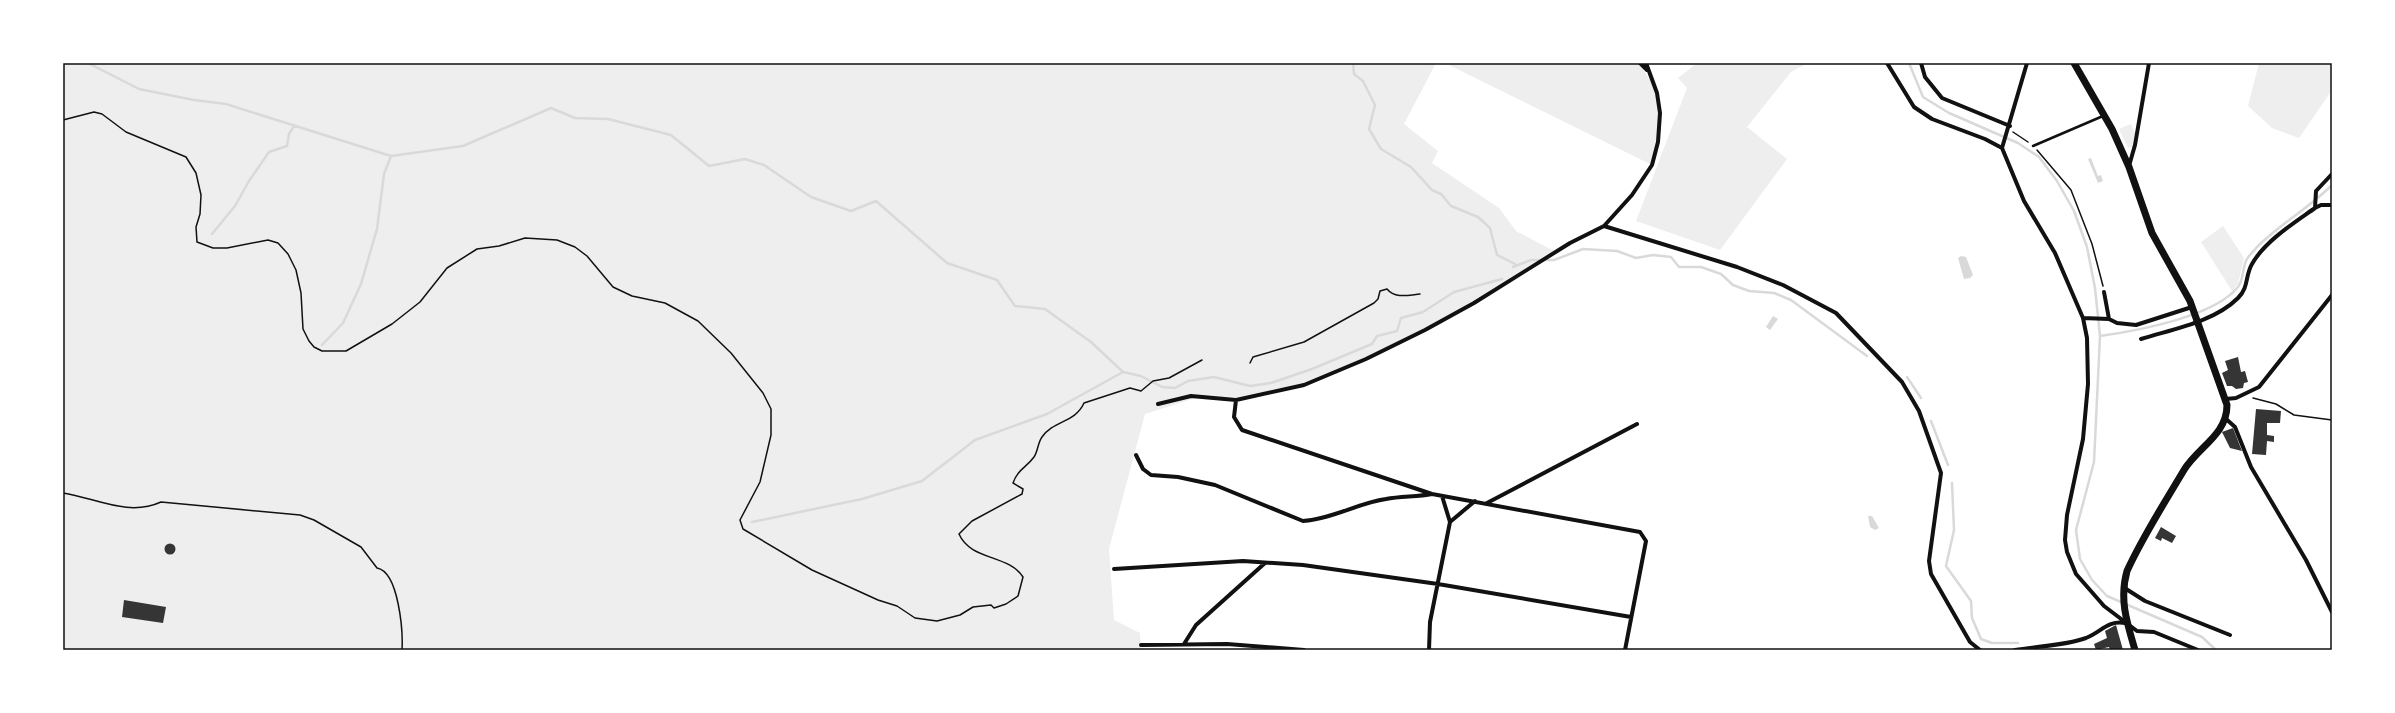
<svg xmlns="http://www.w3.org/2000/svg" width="2395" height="713" font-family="'Sofia Sans Condensed',sans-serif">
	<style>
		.green { fill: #eee }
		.water { fill: #d9d9d9 }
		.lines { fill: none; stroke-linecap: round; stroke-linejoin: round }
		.stream { stroke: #d9d9d9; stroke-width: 2.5 }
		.building { fill: #353535 }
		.path { stroke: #111; stroke-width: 1.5 }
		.service { stroke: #111; stroke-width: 2.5 }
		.minor { stroke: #111; stroke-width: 4 }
		.secondary { stroke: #111; stroke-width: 7 }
		.neatline { fill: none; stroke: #111; stroke-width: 1.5 }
	</style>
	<rect width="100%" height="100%" fill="#fff"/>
	<!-- green -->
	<path class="green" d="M63 63H1436L1404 124 1438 151 1432 163 1499 208 1516 231 1554 251 1447 317 1366 357 1305 383 1238 397 1192 399 1145 414 1109 549 1114 620 1140 633 1141 650H63Z
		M1445 63H1639C1644 72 1653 83 1657 93 1665 115 1657 143 1652 165Z
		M1697 63H1808L1791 72 1747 127 1787 159 1720 250 1636 221 1687 88 1678 78Z
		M2259 63H2332V90L2299 138 2272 128 2248 106Z
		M2131 124 2135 133 2132 147 2128 148 2119 129Z
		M2223 226 2244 258 2238 284 2232 291 2201 242Z"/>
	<!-- water -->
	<path class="water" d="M2091 158 2098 176 2101 175 2103 181 2098 183 2088 159Z
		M1961 256 1966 257 1973 275 1970 278 1964 279 1958 258Z
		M1773 316 1778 319 1770 330 1766 327Z
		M1868 516H1872L1879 528 1875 530 1870 527Z"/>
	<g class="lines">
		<!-- stream -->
		<path class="stream" d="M88 63 139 89 194 100 226 104 391 156 463 146 551 108 575 118 608 119 671 135 709 166 745 159 764 165 811 197 851 211 876 201 947 263 997 280 1015 306 1045 309 1091 342 1123 372 1141 376 1162 387 1175 388 1188 381 1214 377 1250 386 1271 383 1312 369 1372 344 1377 336 1397 331 1401 318 1423 312 1454 292 1502 279
			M1353 63 1354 74 1363 81 1375 105 1369 129 1381 149 1411 167 1432 190 1441 194 1451 206 1478 217 1490 228 1497 255 1515 264
			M1909 63 1923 97 1949 113 2018 143 2039 157 2057 181 2074 211 2087 247 2095 288 2100 336 2094 462 2076 530 2080 559 2092 580 2107 596 2202 637 2216 650
			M212 234 235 206 249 181 269 152 287 146 289 134 294 126
			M1513 267 1531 260H1554L1583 249 1617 251 1636 258 1653 255 1671 257 1679 267H1701L1721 274 1733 285 1749 291 1774 293 1791 300 1867 356
			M2100 336C2136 331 2214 317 2238 287 2244 280 2242 267 2247 259 2249 255 2254 251 2257 247 2280 224 2309 208 2332 185
			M322 345 343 323 361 284 377 229 384 174 391 156
			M1907 377 1921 398
			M1931 421 1948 465
			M1952 483 1954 530 1946 566 1971 601 1972 618 1981 639 1992 643H2018
			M752 522 862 499 922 481 975 440 1047 414 1123 372"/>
	</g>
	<!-- building -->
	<path class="building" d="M2238 357 2241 372 2245 371 2248 382 2244 383 2243 388 2236 389 2232 386H2227L2222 373 2228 370 2225 361Z
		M2256 409 2281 411 2280 423H2267V435L2274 436V442L2267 441 2266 455 2252 454Z
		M2233 428 2242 451 2230 448 2222 432Z
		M2161 527 2176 536 2172 543 2162 538 2161 541 2155 538Z
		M164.5 549a5.5 5.5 0 1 1 11 0a5.5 5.5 0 1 1-11 0Z
		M124 600 166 607 163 623 122 617Z
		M2116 625 2123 650H2110L2109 647 2096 650 2094 644 2107 638 2105 631Z"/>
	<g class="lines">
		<!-- path -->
		<path class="path" d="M63 120 94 112 102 114 126 132 186 157 196 173 201 195 200 214 196 227 197 242 213 248H227L268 240 278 243 288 254 296 270 301 293 303 329 309 341 314 347 322 351H346L392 324 420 302 447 268 477 249 499 246 525 238 557 240 575 247 587 256 613 287 632 296 665 303 698 321 731 353 763 393 771 409V435L760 482 740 520 743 529 812 570 878 600 897 606 915 618 937 621 960 615 973 607 991 605 994 608 1006 604 1018 596 1023 577C1008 554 971 561 959 534L972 521 1022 494 1023 489 1013 483C1018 469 1026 468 1034 457 1038 451 1038 442 1042 437 1054 420 1075 423 1084 403L1130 388 1141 391 1153 381 1169 378 1202 360
			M2013 132 2028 142
			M2037 150 2071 190 2092 244 2103 286
			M1250 363 1253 357 1304 342 1374 303 1378 299 1380 291 1387 289C1395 299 1409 295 1420 294
			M2253 398 2276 404 2294 415 2332 420
			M63 493C96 498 128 517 161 502L300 515 314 520 361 547 377 568C399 572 403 632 402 650
			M935 650H941"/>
		<!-- service -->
		<path class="service" d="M2033 146 2103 116"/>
		<!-- minor -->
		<path class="minor" d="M1640 63 1647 70
			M1887 63 1914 107 1932 119 1985 139 2002 148 2024 201 2055 253 2083 318 2087 338 2088 384 2083 439 2067 515 2065 540 2067 552 2076 574 2104 606 2137 631 2154 632 2198 650
			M1921 63 1925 77 1942 98 2010 126
			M2002 148 2027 63
			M2129 166 2135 145 2149 63
			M2315 208 2316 191 2332 174
			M1604 226 1737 267 1783 285 1836 313 1902 382 1919 411 1941 473 1929 561 1931 574 1970 642 1980 650
			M2104 292 2109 319
			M2083 318 2109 319 2117 323 2136 325 2192 307
			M2141 339C2173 329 2214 322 2238 298 2249 287 2245 276 2252 264 2265 241 2294 223 2315 208L2321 205H2332
			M2226 399 2236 398 2259 387 2332 295
			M1236 400 1234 417 1242 430 1432 494 1640 532 1646 541 1625 650
			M1158 404 1191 396 1236 400 1304 385 1366 359 1425 330 1474 303 1570 243 1604 226 1632 195 1652 165 1658 142 1660 113 1657 93 1646 63
			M2225 418 2235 427 2251 467 2306 560 2332 612
			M1136 455 1143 469 1151 475 1178 477 1215 485 1303 521C1332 519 1358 503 1386 499 1401 496 1417 497 1432 494
			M1487 503 1637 424
			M1450 522 1475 501
			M1114 569 1243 561 1303 565 1438 584 1631 617
			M2123 587 2145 601 2230 635
			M1184 644 1196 625 1265 563
			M1141 645 1227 644 1304 650
			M1429 650 1430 622 1450 522 1442 496
			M2015 650C2038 646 2064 646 2086 638 2101 632 2108 620 2125 623"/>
		<!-- secondary -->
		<path class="secondary" d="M2074 63 2112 129 2129 167 2152 233 2190 301 2227 405C2227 435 2198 447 2184 470 2165 502 2143 536 2127 571 2119 599 2127 623 2135 650"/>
	</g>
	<!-- border -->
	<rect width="2395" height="713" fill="none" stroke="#ffffff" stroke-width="128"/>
	<rect x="64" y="64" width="2267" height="585" class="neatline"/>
</svg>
